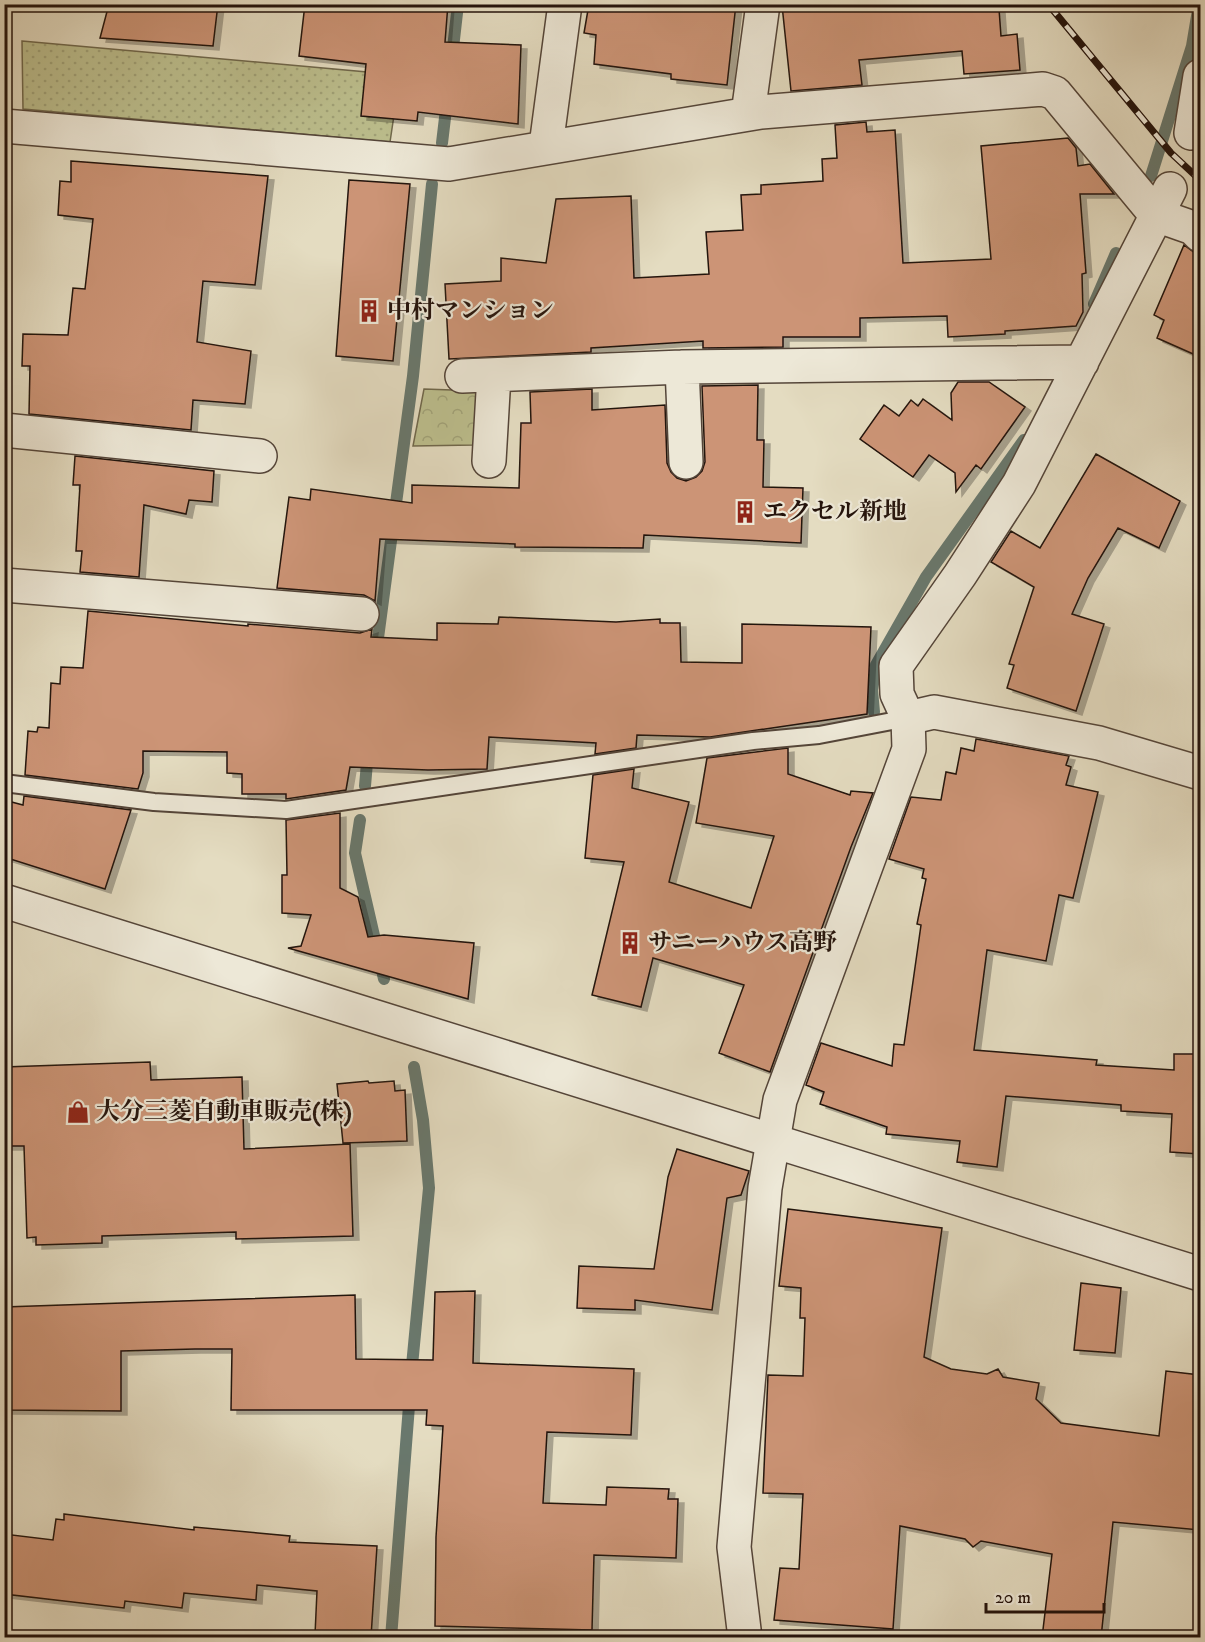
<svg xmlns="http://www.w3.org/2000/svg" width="1205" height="1642" font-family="'IM FELL DW Pica','Noto Serif JP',serif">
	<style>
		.park { fill: url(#park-crowns); stroke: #70684c; stroke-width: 1.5 }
		.garden { fill: url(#garden-dots); stroke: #70684c; stroke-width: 1.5 }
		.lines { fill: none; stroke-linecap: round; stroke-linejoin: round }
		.stream { stroke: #69786d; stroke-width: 12 }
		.building { fill: #cc9476; stroke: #24130c; stroke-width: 1.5; filter: url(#shadow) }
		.service-casing { stroke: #544539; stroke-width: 20 }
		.minor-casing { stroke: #544539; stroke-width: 36 }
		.tertiary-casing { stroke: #544539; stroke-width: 36 }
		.service { stroke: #ede8d7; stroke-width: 16 }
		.minor { stroke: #ede8d7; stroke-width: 33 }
		.tertiary { stroke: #ede8d7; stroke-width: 33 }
		.rail-casing { stroke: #24130c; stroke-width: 7 }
		.rail { stroke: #ede8d7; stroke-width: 4.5; stroke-dasharray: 14; stroke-linecap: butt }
		.labels { text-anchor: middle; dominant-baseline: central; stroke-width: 4.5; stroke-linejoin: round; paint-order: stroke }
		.poi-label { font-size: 24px; font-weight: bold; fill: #24130c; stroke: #ede8d7; text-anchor: start }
	</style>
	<defs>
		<pattern id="park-crowns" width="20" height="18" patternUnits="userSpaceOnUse" patternTransform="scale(1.5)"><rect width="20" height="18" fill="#bcbe8d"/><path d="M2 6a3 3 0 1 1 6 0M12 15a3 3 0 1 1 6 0" fill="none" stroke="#a1a278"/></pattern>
		<pattern id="garden-dots" width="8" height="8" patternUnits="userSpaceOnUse" patternTransform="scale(1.5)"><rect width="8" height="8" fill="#bcbe8d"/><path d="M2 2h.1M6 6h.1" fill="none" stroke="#a1a278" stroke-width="1.8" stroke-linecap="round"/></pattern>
		<filter id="shadow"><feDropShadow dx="6" dy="4" stdDeviation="0" flood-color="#0004"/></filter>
	</defs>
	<rect width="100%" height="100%" fill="#e4dcc1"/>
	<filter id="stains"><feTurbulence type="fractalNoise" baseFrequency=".00333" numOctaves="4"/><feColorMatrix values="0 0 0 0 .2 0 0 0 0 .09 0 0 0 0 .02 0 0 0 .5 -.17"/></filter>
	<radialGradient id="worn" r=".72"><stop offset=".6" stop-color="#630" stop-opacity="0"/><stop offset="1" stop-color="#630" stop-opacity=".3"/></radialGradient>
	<!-- park -->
	<path class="park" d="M424 389 480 391 474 445 413 446Z"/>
	<!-- garden -->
	<path class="garden" d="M22 41 400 75 390 142 23 109Z"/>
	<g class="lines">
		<!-- stream -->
		<path class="stream" d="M452 57 458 4
			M442 143 447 101
			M1151 176 1192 46 1199 4
			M1094 304 1116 253
			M376 653 413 376 432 184
			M874 712 872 690 876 665 926 577 1024 440
			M365 786 368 751
			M360 820 355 853 384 979
			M411 1376 429 1188 423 1120 414 1067
			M391 1638 410 1393"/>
	</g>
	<!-- building -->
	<path class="building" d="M109 4H218L213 46 100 38Z
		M305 4H448L445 42 521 45 518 124 418 112 417 121 361 116 366 64 299 56Z
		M589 4H736L727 85 671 79V74L594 64 596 35 584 33Z
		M993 4 994 9H999L1001 36 1017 34 1020 70 964 74 962 51 859 60 862 85 791 91 782 5Z
		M866 122 867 132 895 130 903 263 991 259 981 146 1068 138 1076 148 1078 166 1090 164 1114 194H1080L1086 273 1082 274 1083 312 1076 326 1005 331V334L948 337 947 316 860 318V337H783V347L703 348V341L591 348V352L449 359 445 284 501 281V258L546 263 556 199 631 196 634 278 709 274 706 232 743 230 741 195 761 194V185L823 181 822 159 837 158 835 125Z
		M71 161 268 176 255 285 203 281 197 342 251 351 245 404 193 400 191 430 29 414 30 366H22L23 334 68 335 73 288 85 289 93 219 58 215 60 181 71 182Z
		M349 180 410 184 393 361 336 356Z
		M1184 245 1195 253H1200V357L1157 338 1164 320 1154 315Z
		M958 382H989L1025 407 981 469 976 465 956 492 955 473 929 455 913 477 860 439 884 405 899 416 911 400 918 406 923 399 952 420 951 393Z
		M758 385 757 440H764L763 487 803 488 801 543 644 535 643 548 515 547V544L380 539 375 601 364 595 277 588 289 497 310 500 311 489 412 503V485L519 488 521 423H531L530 392 592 389V410L665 405 667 463 671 472 677 478 686 481 696 477 702 471 705 462 702 386Z
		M1096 454 1180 501 1159 548 1118 528 1088 578 1072 614 1104 624 1076 711 1007 688 1014 665 1009 664 1034 587 991 562 1011 531 1040 548Z
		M75 456 214 471 212 502 189 500 186 514 144 505 139 577 80 572 82 551H76L80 485H73Z
		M88 611 248 626V624L360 633 372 629 371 637 437 640V623L498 624 499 617 616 622 660 619V623H680L681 662 742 663V624L871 627 867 714 710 737 637 735 636 748 595 754 596 743 489 737 487 769 428 770 350 767 346 790 286 799V794H242V774L227 773V752L143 751V773L138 789 25 775 28 731 37 732 38 727 49 728 51 683 60 684 61 667 83 668Z
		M976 739 1069 756 1066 765 1071 767 1066 785 1098 792 1073 898 1059 895 1046 961 987 950 974 1050 1097 1060 1096 1065 1174 1070V1054H1200V1154L1170 1152 1172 1114 1121 1111V1105L1006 1096 997 1167 957 1162 960 1141 886 1134 887 1127 820 1104 824 1092 806 1085 821 1043 892 1066 894 1044 904 1045 921 925 917 924 926 879 922 878 924 869 889 859 911 797 941 800 946 772 956 774 961 748 974 751Z
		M788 748V774L850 795 851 791 873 793 851 847 770 1072 719 1053 744 985 653 958 641 1007 592 995 624 862 585 858 593 775 634 769 632 788 689 802 669 882 751 908 774 836 696 823 707 758Z
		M24 796 131 810 105 889 4 857V800L23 805Z
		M340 813V888L358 897 368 937 384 935 474 943 468 999 288 948 301 946 311 915 282 913V875H287L286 820Z
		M150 1062 151 1080 242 1077 244 1149 350 1144 353 1236 236 1239V1232L102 1236V1243L36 1245V1237L27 1238 24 1146H4V1067Z
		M368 1081 369 1083 394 1081 395 1091 405 1090 407 1141 343 1143 337 1084Z
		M677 1149 749 1171 741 1195 727 1198 712 1310 635 1300V1310L577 1308 579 1266 654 1269 668 1177Z
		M788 1209 942 1228 924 1357 951 1369 987 1374 998 1369 1003 1377 1039 1383 1036 1399 1061 1423 1159 1436 1166 1371 1200 1375V1530L1113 1522 1101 1638H1042L1052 1554 981 1541 973 1547 965 1539 900 1526 893 1629 774 1620 780 1568 799 1569 803 1494 763 1493 768 1375 803 1376 805 1318H800L801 1288 779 1286Z
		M1081 1283 1121 1288 1115 1353 1074 1350Z
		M475 1291 473 1363 634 1369 631 1435 547 1432 543 1503 606 1505 607 1487 669 1489 668 1499H678L676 1558 594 1555 592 1630 435 1626 436 1537 443 1426 426 1425 427 1410H231L232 1349H195L121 1351V1411L4 1410V1307L355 1295 356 1359 433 1360 435 1292Z
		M64 1514 194 1530V1527L290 1536 289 1542 377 1546 371 1637 315 1635 317 1591 257 1585 256 1600 184 1593 182 1608 125 1601 124 1608 4 1594V1534L53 1540 56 1519 64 1520Z"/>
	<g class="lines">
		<!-- service casing -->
		<g class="service-casing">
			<path id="service" d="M4 783 154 802 286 810 753 741 819 735 908 718"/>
		</g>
		<!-- minor casing -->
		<g class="minor-casing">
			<path id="minor" d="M748 114 763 4
				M4 126 449 164 761 112 1043 89 1055 93 1156 215 1193 228 1200 235
				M1191 133 1200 76
				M546 146 565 4
				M682 367 686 462
				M462 376 682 367 1082 362
				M4 430 260 456
				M489 461 494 375
				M4 585 362 614
				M908 718 934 712 1099 743 1200 773
				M745 1638 734 1547 765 1188 780 1100 909 749 908 718 897 694 896 666 960 575 1019 484 1170 189"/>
		</g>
		<!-- tertiary casing -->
		<g class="tertiary-casing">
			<path id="tertiary" d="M4 901 1200 1274"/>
		</g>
		<!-- service -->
		<use href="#service" class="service"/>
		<!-- minor -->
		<use href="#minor" class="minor"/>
		<!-- tertiary -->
		<use href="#tertiary" class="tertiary"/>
		<!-- rail casing -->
		<g class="rail-casing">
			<path id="rail" d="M1048 4 1171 153 1200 180"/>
		</g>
		<!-- rail -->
		<use href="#rail" class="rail"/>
	</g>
	<!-- icons -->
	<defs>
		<g id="building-bare" transform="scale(1.8)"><path d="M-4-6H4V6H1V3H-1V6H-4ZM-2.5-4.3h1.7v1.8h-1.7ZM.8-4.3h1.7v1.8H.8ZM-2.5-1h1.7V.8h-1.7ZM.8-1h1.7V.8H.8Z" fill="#8f2418" stroke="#ede8d7" stroke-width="2.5" paint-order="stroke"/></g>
		<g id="shop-bare" transform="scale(1.8)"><path d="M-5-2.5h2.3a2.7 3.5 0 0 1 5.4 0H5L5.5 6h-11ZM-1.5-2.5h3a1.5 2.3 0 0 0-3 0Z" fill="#8f2418" stroke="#ede8d7" stroke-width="2.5" paint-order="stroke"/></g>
	</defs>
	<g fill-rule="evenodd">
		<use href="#building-bare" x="369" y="311"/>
		<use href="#building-bare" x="745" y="512"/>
		<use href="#building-bare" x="630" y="943"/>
		<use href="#shop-bare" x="78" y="1112"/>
	</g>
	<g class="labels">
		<!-- poi labels -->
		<g class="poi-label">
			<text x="387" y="311">中村マンション</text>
			<text x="763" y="512">エクセル新地</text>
			<text x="648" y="943">サニーハウス高野</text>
			<text x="96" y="1112">大分三菱自動車販売(株)</text>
		</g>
	</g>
	<!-- margin -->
	<rect width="1205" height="1642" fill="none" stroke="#e4dcc1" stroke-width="24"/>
	<rect x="6" y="6" width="1193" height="1630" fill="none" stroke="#24130c" stroke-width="3"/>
	<rect x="12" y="12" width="1181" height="1618" fill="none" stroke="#24130c" stroke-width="1.5"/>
	<!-- scale -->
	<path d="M986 1603v9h118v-9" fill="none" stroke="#24130c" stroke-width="3"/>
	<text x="995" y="1603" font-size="18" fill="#24130c" stroke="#ede8d7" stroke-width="4.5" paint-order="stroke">20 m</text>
	<rect width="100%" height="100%" filter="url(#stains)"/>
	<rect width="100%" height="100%" fill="url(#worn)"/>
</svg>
